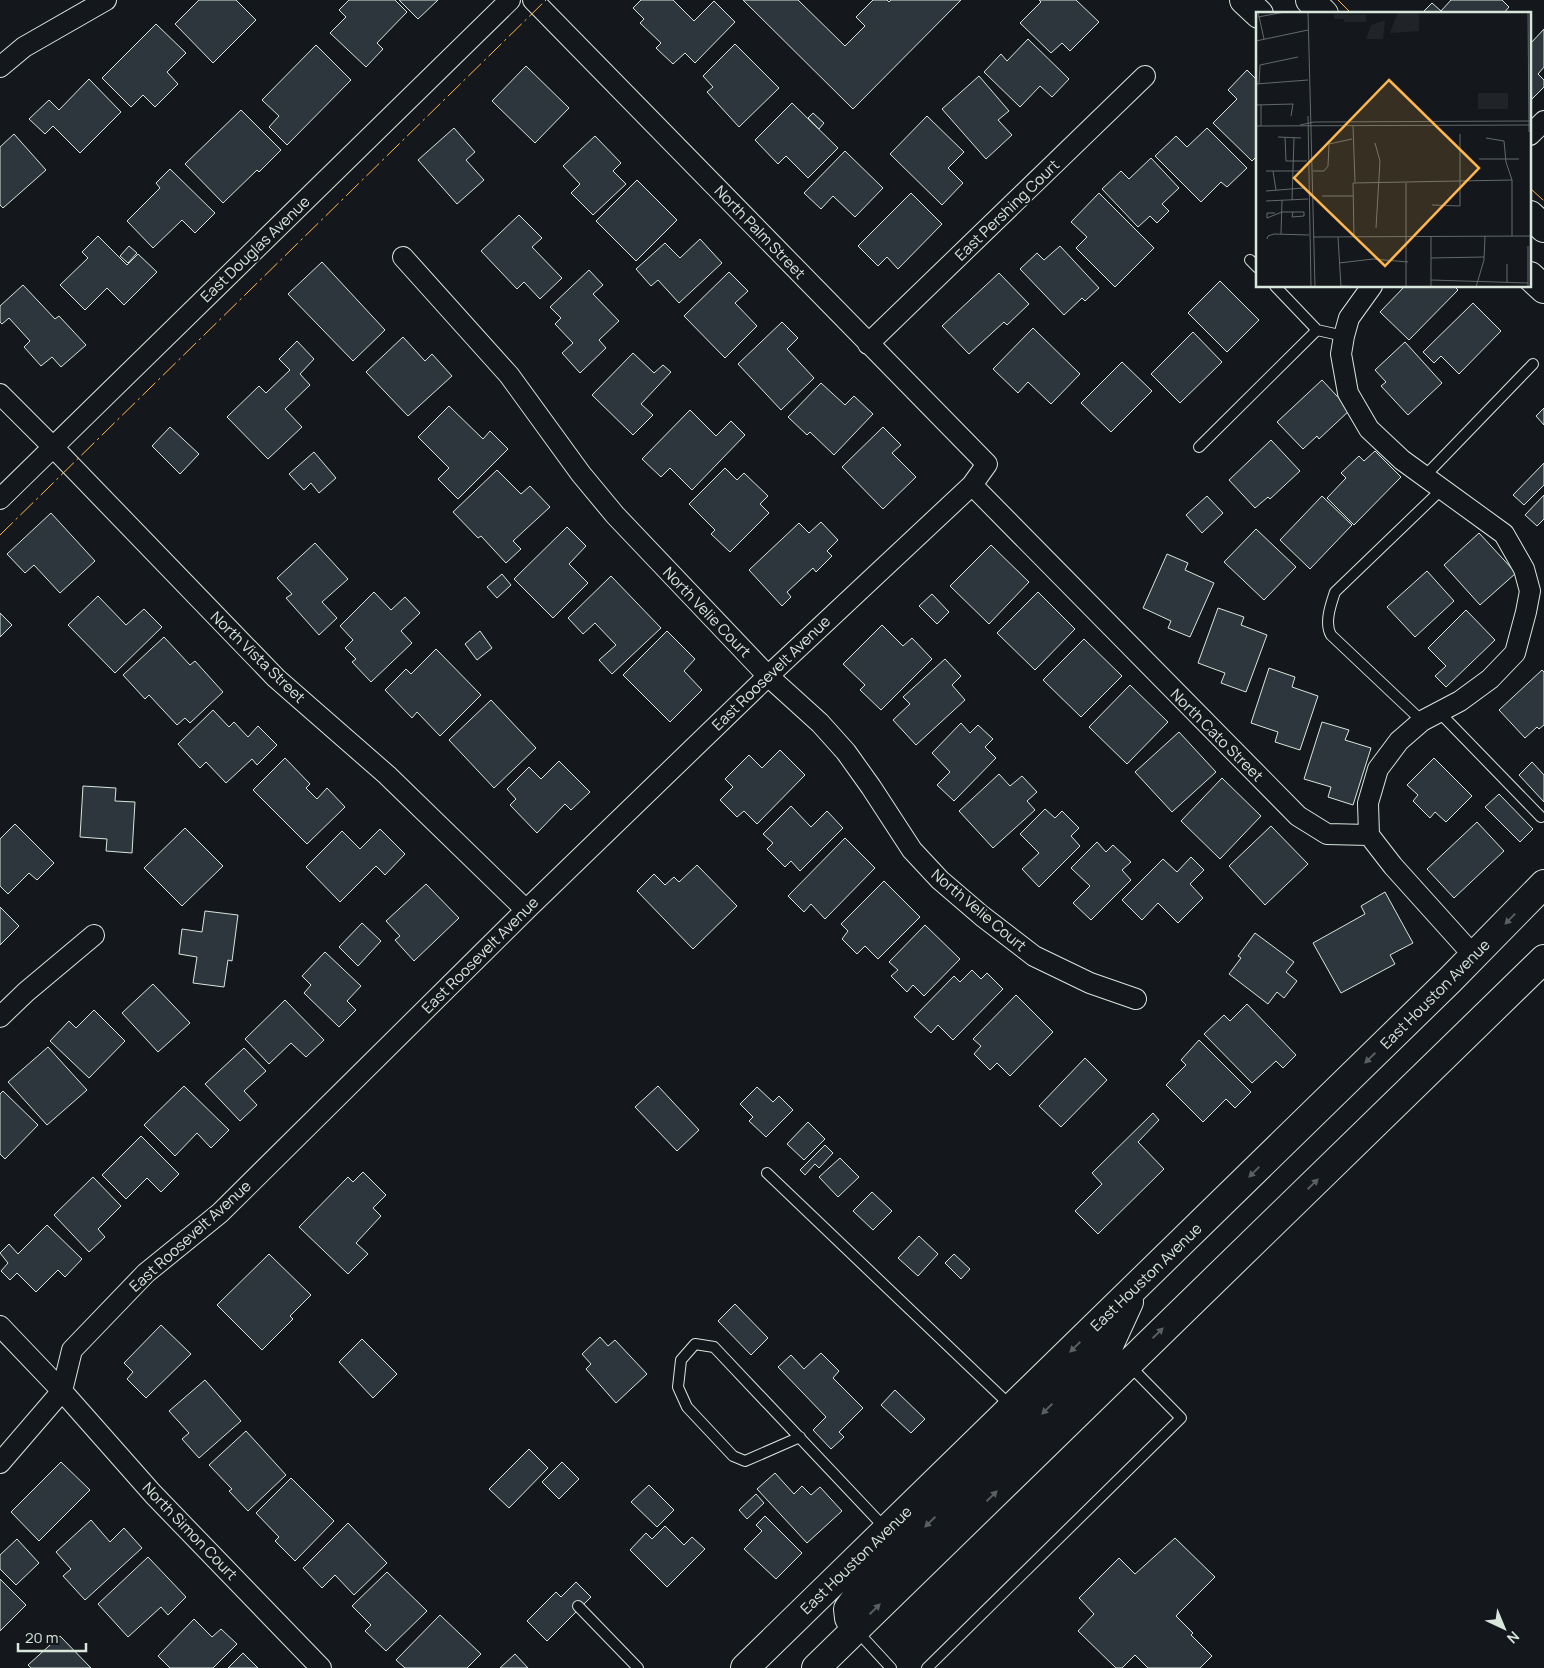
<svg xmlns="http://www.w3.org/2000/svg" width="1544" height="1668" font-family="Manrope,sans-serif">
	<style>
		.building { fill: #2c363c; stroke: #d8e6dc }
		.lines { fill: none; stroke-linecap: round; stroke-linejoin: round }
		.service-casing { stroke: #d8e6dc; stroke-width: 12 }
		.minor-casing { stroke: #d8e6dc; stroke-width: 22 }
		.primary-casing { stroke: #d8e6dc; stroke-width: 30 }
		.service { stroke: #14181c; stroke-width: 10 }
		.minor { stroke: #14181c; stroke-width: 20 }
		.primary { stroke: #14181c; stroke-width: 28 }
		.power { stroke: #ffb74d; stroke-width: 1; stroke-dasharray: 18 4 2.5 4; stroke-linecap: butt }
		.oneway { fill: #59605f }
		.labels { text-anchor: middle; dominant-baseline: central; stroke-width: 4; stroke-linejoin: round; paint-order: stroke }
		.street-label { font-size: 15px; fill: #d8e6dc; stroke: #14181c }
		.inset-road { fill: none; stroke: #626a69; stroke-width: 1 }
		.view { fill: #ffb74d; fill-opacity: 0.15; stroke: #ffb74d; stroke-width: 2.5 }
		.inset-edge { fill: none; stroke: #d8e6dc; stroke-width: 2.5 }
	</style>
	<rect width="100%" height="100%" fill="#14181c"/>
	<!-- building -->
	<path class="building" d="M199 0H236L256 20 213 63 175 24Z
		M349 0H395L407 12 377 43 383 49 366 67 330 33 346 17 339 10Z
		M399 0H438L418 19Z
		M641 0H673L694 21 714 1 735 22 695 63 685 53 673 64 656 48 661 43 640 23 644 19 633 8Z
		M743 0H798L845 46 865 26 856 17 873 0H887L889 2 891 0H961L853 109Z
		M1039 0H1076L1099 22 1070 51 1062 43 1051 53 1020 23 1041 2Z
		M1451 0H1502L1509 7 1503 14H1421L1432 3 1441 11Z
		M156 24 186 53 167 72 178 84 155 107 143 95 131 107 102 78Z
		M1544 29V67L1538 74 1544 80V87L1530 101V44Z
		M1028 39 1069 79 1052 97 1040 86 1020 107 984 72 1001 54 1007 61Z
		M735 44 779 88 739 127 707 92 713 87 703 76Z
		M316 45 351 80 287 145 269 127 279 116 262 100Z
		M526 66 569 108 535 143 492 101Z
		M1247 70 1258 81V155L1252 161 1213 123 1237 99 1228 90Z
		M979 76 1009 111 998 120 1012 135 986 159 942 109Z
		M89 79 121 112 80 153 53 126 45 134 29 119 49 100 59 110Z
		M792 103 838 148 808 178 786 156 778 164 755 140Z
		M241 110 281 150 259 172 257 170 223 203 185 164Z
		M813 113 824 123 819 129 808 118Z
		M927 116 964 152 948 168 963 183 942 205 890 154Z
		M454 128 475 152 466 160 484 180 457 204 418 160Z
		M1207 128 1247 168 1227 187 1221 182 1201 202 1155 156 1176 136 1187 147Z
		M14 134 46 170 3 208 0 205V147Z
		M595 136 621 163 613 171 626 184 593 215 571 193 580 184 563 166Z
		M845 151 883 188 855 217 833 196 821 209 804 193Z
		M1151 158 1179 188 1162 204 1169 211 1157 223 1150 216 1138 227 1102 189 1121 171 1129 179Z
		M170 169 215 213 195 233 182 220 153 248 127 221 160 188 156 183Z
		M637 180 677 220 636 261 596 221Z
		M911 193 942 224 898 269 887 257 878 266 858 246Z
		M1099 193 1154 248 1115 287 1076 248 1087 237 1071 222Z
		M519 215 542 238 532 247 562 278 540 299 524 282 517 289 481 251Z
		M98 236 127 265 138 254 157 272 124 305 107 288 85 310 60 285 88 258 82 252Z
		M700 239 722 263 679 303 658 280 651 286 636 269 665 243 680 258Z
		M129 246 137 253 128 263 120 256Z
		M1060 246 1099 288 1085 301 1082 298 1064 315 1020 269 1037 253 1044 260Z
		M322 262 385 330 353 361 288 294Z
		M589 270 603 285 593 294 619 321 599 340 606 348 580 373 562 353 573 343 555 324 561 318 550 307Z
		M729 272 748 291 735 303 757 326 725 358 684 316Z
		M999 273 1029 304 1007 325 1004 322 969 354 942 326Z
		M1220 281 1259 320 1227 352 1188 313Z
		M23 285 55 319 59 316 86 345 61 367 52 357 41 366 24 347 30 341 9 318 2 324 0 322V306Z
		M1405 286H1454L1458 290 1409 340 1380 312Z
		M1473 303 1501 331 1459 374 1441 356 1434 363 1423 352Z
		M782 322 798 338 787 349 814 378 781 410 738 364Z
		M1033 328 1080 374 1051 404 1028 382 1018 393 993 369Z
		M1193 332 1222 362 1180 403 1151 374Z
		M403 337 425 361 432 354 452 376 408 416 366 372Z
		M297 341 314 359 300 374 310 385 285 409 302 427 268 459 227 417 259 386 266 393 290 370 279 359Z
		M1405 342 1442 383 1408 415 1381 386 1386 382 1375 370Z
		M633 353 654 373 663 365 671 372 641 404 653 415 633 435 592 395Z
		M1122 362 1152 391 1111 432 1081 403Z
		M1322 380 1350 410 1319 439 1317 436 1303 449 1277 422Z
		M821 383 845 405 854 396 873 414 834 455 810 432 807 435 788 417Z
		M449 406 483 439 490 431 508 449 458 499 438 479 449 468 418 437Z
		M1544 408V425L1536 416Z
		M690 410 716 436 731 421 745 435 692 490 670 468 661 477 642 459Z
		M170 427 199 454 180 474 152 446Z
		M883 427 901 445 892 453 916 477 883 509 842 467Z
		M1271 440 1300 471 1270 499 1268 497 1255 508 1229 480Z
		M1375 451 1401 477 1354 525 1327 498 1346 478 1341 473 1359 456 1364 461Z
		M314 452 336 478 319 493 311 483 304 490 289 474Z
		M1544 463V485L1524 505 1513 495Z
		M725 468 737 480 744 473 768 496 760 504 769 513 730 552 711 534 715 530 689 504Z
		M497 470 521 494 530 486 550 507 513 541 521 549 506 563 481 536 478 538 453 512Z
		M1544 495V519L1537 526 1525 515Z
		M1207 496 1223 513 1202 533 1186 515Z
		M1322 496 1352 525 1310 569 1280 540Z
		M51 513 95 561 60 593 34 565 25 573 7 554Z
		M821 522 838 540 827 551 832 556 816 572 813 568 787 592 791 597 782 606 749 570 799 523 809 533Z
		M567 527 586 546 569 564 588 583 553 618 514 579Z
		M1256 529 1296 567 1264 600 1224 562Z
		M1479 533 1516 573 1480 605 1444 565Z
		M315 543 348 579 322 602 337 618 319 635 286 598 292 594 277 578Z
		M991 545 1029 582 989 624 950 586Z
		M1167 554 1188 563 1185 570 1214 583 1190 637 1168 628 1171 621 1143 608Z
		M1427 571 1454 601 1415 637 1387 607Z
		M502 574 511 585 497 598 487 587Z
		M611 576 661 628 612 674 599 660 616 645 595 623 583 634 568 618Z
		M374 592 391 610 405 597 420 613 401 631 412 643 371 682 352 662 356 659 345 648 353 640 340 626Z
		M1038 592 1075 629 1035 670 997 633Z
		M932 594 949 612 937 624 919 606Z
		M98 596 126 625 144 609 162 627 115 673 68 625Z
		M1218 608 1244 617 1241 625 1267 635 1246 692 1221 683 1225 673 1198 663Z
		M1466 610 1495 640 1446 687 1435 676 1446 666 1428 648Z
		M0 613 12 625 0 637Z
		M882 625 903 646 912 638 932 659 881 710 860 690 865 685 843 664Z
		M480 631 492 648 477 660 465 644Z
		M667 631 695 659 684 671 702 690 670 722 623 675Z
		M164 637 190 665 195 661 223 692 190 723 185 718 177 725 149 695 145 699 123 675Z
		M1084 639 1122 676 1081 717 1043 680Z
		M436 649 481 695 440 736 417 712 412 718 385 690 406 669 411 674Z
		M945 659 961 676 952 685 965 700 916 745 893 720 910 704 903 697Z
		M1269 668 1295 677 1292 687 1318 696 1300 750 1275 742 1278 732 1251 723Z
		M1542 670 1544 672V725L1539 729 1537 727 1525 738 1499 710Z
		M1130 685 1168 722 1127 764 1089 727Z
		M491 700 536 748 494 788 449 740Z
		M213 710 229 727 234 722 248 737 258 726 277 745 257 765 252 759 226 783 206 762 200 768 178 744Z
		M1322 722 1349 730 1345 740 1371 748 1353 805 1328 797 1331 787 1304 779Z
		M961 723 970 733 978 725 993 739 985 747 996 758 954 801 937 785 950 772 932 753Z
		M1179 732 1216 772 1172 812 1135 772Z
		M780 750 805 775 757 824 744 811 737 817 720 800 733 787 725 779 749 755 762 768Z
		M285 758 310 784 306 788 317 799 327 788 345 807 307 844 253 790Z
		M1434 758 1472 796 1446 822 1435 812 1430 818 1413 801 1418 795 1407 785Z
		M559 761 590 792 571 810 565 804 537 833 510 805 516 799 507 789 529 767 541 779Z
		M1532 762 1544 775V802L1519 775Z
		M999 774 1010 786 1022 776 1037 792 1027 801 1035 810 993 848 959 811Z
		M1222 778 1261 816 1220 859 1181 821Z
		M83 786 116 788 115 801 135 802 132 853 106 851 107 839 80 837Z
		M1499 794 1533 829 1520 842 1485 807Z
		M791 806 811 827 827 811 843 828 800 871 791 861 785 867 767 849 773 843 763 834Z
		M1045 809 1055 818 1062 811 1079 828 1071 836 1080 846 1039 887 1022 869 1039 853 1020 834Z
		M1477 822 1504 851 1454 898 1427 869Z
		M15 824 54 863 37 880 29 873 8 894 0 886V839Z
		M1271 826 1308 864 1265 905 1229 866Z
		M185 828 223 866 182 906 144 868Z
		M380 829 405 854 385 875 376 866 340 902 306 867 342 831 360 849Z
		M845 838 875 868 825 919 811 904 804 912 788 896Z
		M1097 842 1106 852 1113 845 1131 862 1122 870 1131 880 1091 920 1073 903 1090 886 1071 868Z
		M1191 857 1204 870 1190 884 1203 898 1178 923 1158 903 1142 920 1122 900 1163 859 1177 872Z
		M697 865 737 906 693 949 637 891 654 874 665 885 674 877 679 882Z
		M884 881 920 917 878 959 865 946 857 954 842 939 848 931 841 924Z
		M426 884 459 918 414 961 395 940 400 936 386 921Z
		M1385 892 1413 943 1390 955 1395 964 1341 993 1313 943 1365 914 1361 906Z
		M0 907 19 926 0 945Z
		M205 911 238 915 232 961 228 960 224 987 193 983 197 957 179 954 182 929 202 932Z
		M362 923 381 941 358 966 339 947Z
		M925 925 960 959 924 996 913 985 907 992 891 976 898 970 889 962Z
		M1255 933 1294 962 1286 972 1297 981 1284 998 1277 992 1268 1004 1229 974 1241 958 1238 956Z
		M325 952 361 986 347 1001 356 1010 339 1027 304 993 311 985 302 976Z
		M972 970 981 979 987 973 1003 989 953 1040 938 1025 931 1033 914 1017 954 976 960 982Z
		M153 984 190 1023 158 1052 122 1013Z
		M1016 995 1053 1032 1010 1076 997 1063 990 1070 974 1054 981 1046 973 1039Z
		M285 1000 324 1040 306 1057 291 1043 269 1064 245 1039Z
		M1247 1004 1296 1055 1283 1068 1276 1061 1252 1083 1204 1034 1224 1015 1230 1021Z
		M94 1010 125 1041 89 1078 50 1041 69 1021 76 1028Z
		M1199 1040 1251 1092 1235 1108 1226 1099 1203 1122 1166 1085 1186 1065 1181 1060Z
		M48 1047 87 1090 47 1125 8 1082Z
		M244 1048 266 1071 244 1091 257 1105 240 1121 205 1084Z
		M1085 1058 1107 1080 1061 1127 1039 1106Z
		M184 1086 229 1130 211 1148 197 1133 175 1156 144 1125Z
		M658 1086 699 1130 677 1151 635 1107Z
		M757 1087 773 1102 779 1096 793 1110 766 1137 749 1121 753 1117 740 1104Z
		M3 1091 38 1125 5 1159 0 1154V1094Z
		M1153 1113 1159 1120 1138 1142 1164 1169 1098 1234 1075 1211 1102 1184 1092 1173Z
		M808 1122 825 1139 804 1160 787 1144Z
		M141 1136 179 1174 161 1192 147 1178 126 1199 102 1175Z
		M825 1145 833 1153 819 1168 815 1164 805 1175 800 1170Z
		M840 1158 859 1177 838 1197 819 1177Z
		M363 1172 386 1195 373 1208 381 1216 356 1243 368 1254 348 1274 299 1227 348 1177 353 1182Z
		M93 1177 121 1206 98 1229 105 1237 89 1252 54 1215Z
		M872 1192 892 1211 873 1230 853 1211Z
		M47 1225 82 1259 65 1277 58 1270 36 1292 17 1273 10 1280 1 1271 8 1263 0 1253 9 1244 18 1254Z
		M919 1236 938 1254 918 1276 898 1258Z
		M269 1254 311 1295 290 1316 293 1319 262 1350 217 1305Z
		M954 1254 970 1269 961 1279 945 1263Z
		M735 1304 768 1338 751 1355 718 1321Z
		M161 1325 191 1354 146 1398 127 1379 133 1372 124 1363Z
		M600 1337 608 1346 615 1340 647 1374 616 1403 586 1369 591 1364 582 1354Z
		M362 1339 397 1374 373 1398 339 1362Z
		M821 1353 839 1371 833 1378 863 1408 839 1432 844 1437 831 1449 813 1430 826 1417 778 1367 791 1355 804 1369Z
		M205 1380 241 1421 199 1458 182 1439 189 1433 169 1411Z
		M895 1390 925 1419 911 1433 881 1405Z
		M246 1431 286 1475 248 1511 229 1491 232 1489 209 1465Z
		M529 1449 548 1468 509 1508 489 1489Z
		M61 1462 90 1490 39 1541 11 1512Z
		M562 1462 579 1479 559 1499 542 1482Z
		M775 1473 794 1494 802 1486 811 1495 820 1487 842 1511 807 1543 757 1489Z
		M291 1478 334 1521 295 1561 275 1541 279 1537 256 1513Z
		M649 1485 674 1510 657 1527 631 1502Z
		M756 1494 764 1503 747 1519 739 1510Z
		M765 1516 802 1553 776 1579 744 1549 762 1531 756 1525Z
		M91 1520 110 1542 124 1528 142 1548 85 1600 63 1576 71 1569 56 1552Z
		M348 1523 387 1563 354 1595 335 1575 322 1588 303 1568Z
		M665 1526 684 1545 692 1537 705 1549 667 1587 630 1550 646 1533 652 1539Z
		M1175 1538 1215 1577 1176 1616 1193 1633 1191 1635 1212 1656 1200 1668H1148L1135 1655 1122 1668H1116L1078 1631 1094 1614 1079 1598 1119 1558 1135 1574Z
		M17 1539 39 1563 16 1585 0 1569V1555Z
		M148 1557 186 1597 168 1615 161 1607 128 1637 98 1604Z
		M387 1572 427 1611 386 1651 365 1631 371 1625 352 1606Z
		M0 1579 26 1605 0 1631Z
		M576 1582 591 1597 547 1641 527 1621 556 1592 561 1597Z
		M440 1615 481 1654 467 1668H405L396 1660Z
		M194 1619 212 1637 221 1629 237 1644 213 1668H170L158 1656Z
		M60 1636 91 1668H31L28 1665Z
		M243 1653 258 1668H228Z
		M515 1654 528 1668H500Z"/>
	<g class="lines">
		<!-- service casing -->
		<g class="service-casing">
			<path id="service" d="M1250 260 1258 268
				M1275 286 1317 330
				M1199 447 1317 330 1344 336
				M1424 477 1533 364
				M1439 712 1541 817
				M1422 721 1331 635C1324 623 1331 604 1335 592L1441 490
				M767 1173 1012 1407
				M800 1437 745 1461 733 1456 687 1407 678 1387 681 1360 695 1344 714 1347 886 1529
				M578 1606 638 1668
				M856 1630 891 1668
				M927 1668 1181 1418 1128 1364"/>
		</g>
		<!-- minor casing -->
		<g class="minor-casing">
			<path id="minor" d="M0 67 24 47 106 0
				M1530 135 1544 121
				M403 257 509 375 581 474 615 515 768 676 820 723 846 752 871 787 912 850 940 880 982 916 1034 956 1090 983 1136 999
				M868 344 1145 76
				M0 394 53 447 276 678 387 775 526 910
				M972 485 1298 816 1327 834 1369 835 1393 866 1474 956
				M0 499 510 0
				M1369 835 1368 803 1378 769 1399 741 1422 721 1460 701 1490 679 1515 653 1526 612 1530 591 1524 569 1504 534 1402 460 1369 429 1348 393 1341 354 1344 336 1349 318 1372 286
				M0 1017 26 992 94 935
				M0 1326 62 1391 153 1494 321 1668
				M0 1463 62 1391 72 1350 146 1273 220 1213 526 910 768 676 972 485 987 464 533 0"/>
		</g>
		<!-- primary casing -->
		<g class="primary-casing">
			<path id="primary" d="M1244 0 1259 14
				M1310 0 1324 14
				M1530 215 1544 228
				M1530 276 1544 289
				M855 1629 849 1618 848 1609 865 1585 1107 1350 1129 1302
				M745 1668 1450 980 1544 884
				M816 1668 1544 959"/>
		</g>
		<!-- service -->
		<use href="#service" class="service"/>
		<!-- minor -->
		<use href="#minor" class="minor"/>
		<!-- primary -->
		<use href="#primary" class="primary"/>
		<!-- power -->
		<path class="power" d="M1338 0 1352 14
			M1530 188 1544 201
			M0 535 546 0"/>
	</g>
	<!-- one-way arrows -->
	<defs><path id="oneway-solid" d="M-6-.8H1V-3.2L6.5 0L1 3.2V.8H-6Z" transform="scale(1.25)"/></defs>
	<g class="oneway">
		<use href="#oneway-solid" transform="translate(1510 919) rotate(134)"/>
		<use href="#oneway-solid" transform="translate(1370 1058) rotate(136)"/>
		<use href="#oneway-solid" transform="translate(1254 1172) rotate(136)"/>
		<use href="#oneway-solid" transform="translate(1313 1184) rotate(-44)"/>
		<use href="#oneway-solid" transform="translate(1158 1333) rotate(-44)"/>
		<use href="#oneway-solid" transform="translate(1075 1347) rotate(136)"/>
		<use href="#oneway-solid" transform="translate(1047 1409) rotate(136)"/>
		<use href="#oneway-solid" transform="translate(992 1496) rotate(-44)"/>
		<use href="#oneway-solid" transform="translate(930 1522) rotate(136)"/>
		<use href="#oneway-solid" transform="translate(875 1609) rotate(-44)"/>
	</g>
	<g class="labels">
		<!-- street labels -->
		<g class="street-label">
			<text transform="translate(1007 210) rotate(-44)">East Pershing Court</text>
			<text transform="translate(760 232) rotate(46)">North Palm Street</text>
			<text transform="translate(255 249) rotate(-44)">East Douglas Avenue</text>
			<text transform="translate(707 612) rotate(46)">North Velie Court</text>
			<text transform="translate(258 657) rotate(44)">North Vista Street</text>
			<text transform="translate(771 673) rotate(-44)">East Roosevelt Avenue</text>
			<text transform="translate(1217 735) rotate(45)">North Cato Street</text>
			<text transform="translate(979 910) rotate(40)">North Velie Court</text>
			<text transform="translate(480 955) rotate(-45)">East Roosevelt Avenue</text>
			<text transform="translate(1435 994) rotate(-45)">East Houston Avenue</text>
			<text transform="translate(190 1236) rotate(-42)">East Roosevelt Avenue</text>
			<text transform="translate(1146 1277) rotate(-44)">East Houston Avenue</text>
			<text transform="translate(190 1531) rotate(46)">North Simon Court</text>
			<text transform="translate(856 1560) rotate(-44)">East Houston Avenue</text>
		</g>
	</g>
	<!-- overview -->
	<g transform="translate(1256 12)">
		<rect width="275" height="275" fill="#14181c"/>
		<path d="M142 0H163V19L134 21ZM78 2 110 3V10H88V7H78ZM129 8 127 27H110L115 13ZM222 81H252V97H222Z" fill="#202428"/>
		<path class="inset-road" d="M2 0 8 27M52 0 59 275M272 0 273 120M2 5 29 0M0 29 52 18M0 72 52 68M3 72 4 53 42 45M0 93 37 92 35 104M52 104 55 275M44 113 58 110 275 109M0 114 275 113M5 114V93M97 114 99 170M275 114V154M22 125 45 126M29 125 30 149H51M230 126 248 129 250 150 256 168V224M119 131 124 149 120 216M223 147H263M10 159H47M17 159 20 178M57 159H68L72 154 73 132 96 127M150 171V275M10 179 47 176M66 184H97M36 188 38 126M10 189 52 187M176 193 204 194V122M19 201H11V206L26 200H48V204L36 205 37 200M25 222 26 188M57 225 275 224M82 225 85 275M98 225 97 171 256 168M11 227 12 224 18 222 53 223M272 234V275M175 246 228 245M83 251 117 247 152 250M251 252V271M175 268 272 271M85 274 113 275M175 275V224M220 275 228 248 229 224"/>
		<path class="view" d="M133 68 223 156 129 254 38 166Z"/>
		<rect width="275" height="275" class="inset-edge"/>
	</g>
	<!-- north arrow -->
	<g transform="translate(1504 1628) rotate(136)" stroke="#14181c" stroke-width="4" paint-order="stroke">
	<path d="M0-4L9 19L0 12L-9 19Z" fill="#d8e6dc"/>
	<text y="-8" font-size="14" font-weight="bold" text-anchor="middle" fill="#d8e6dc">N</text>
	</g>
	<!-- scale -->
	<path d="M18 1643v8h68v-8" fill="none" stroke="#d8e6dc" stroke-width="2.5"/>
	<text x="25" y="1643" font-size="15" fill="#d8e6dc" stroke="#14181c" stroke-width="4" paint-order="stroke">20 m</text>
</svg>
